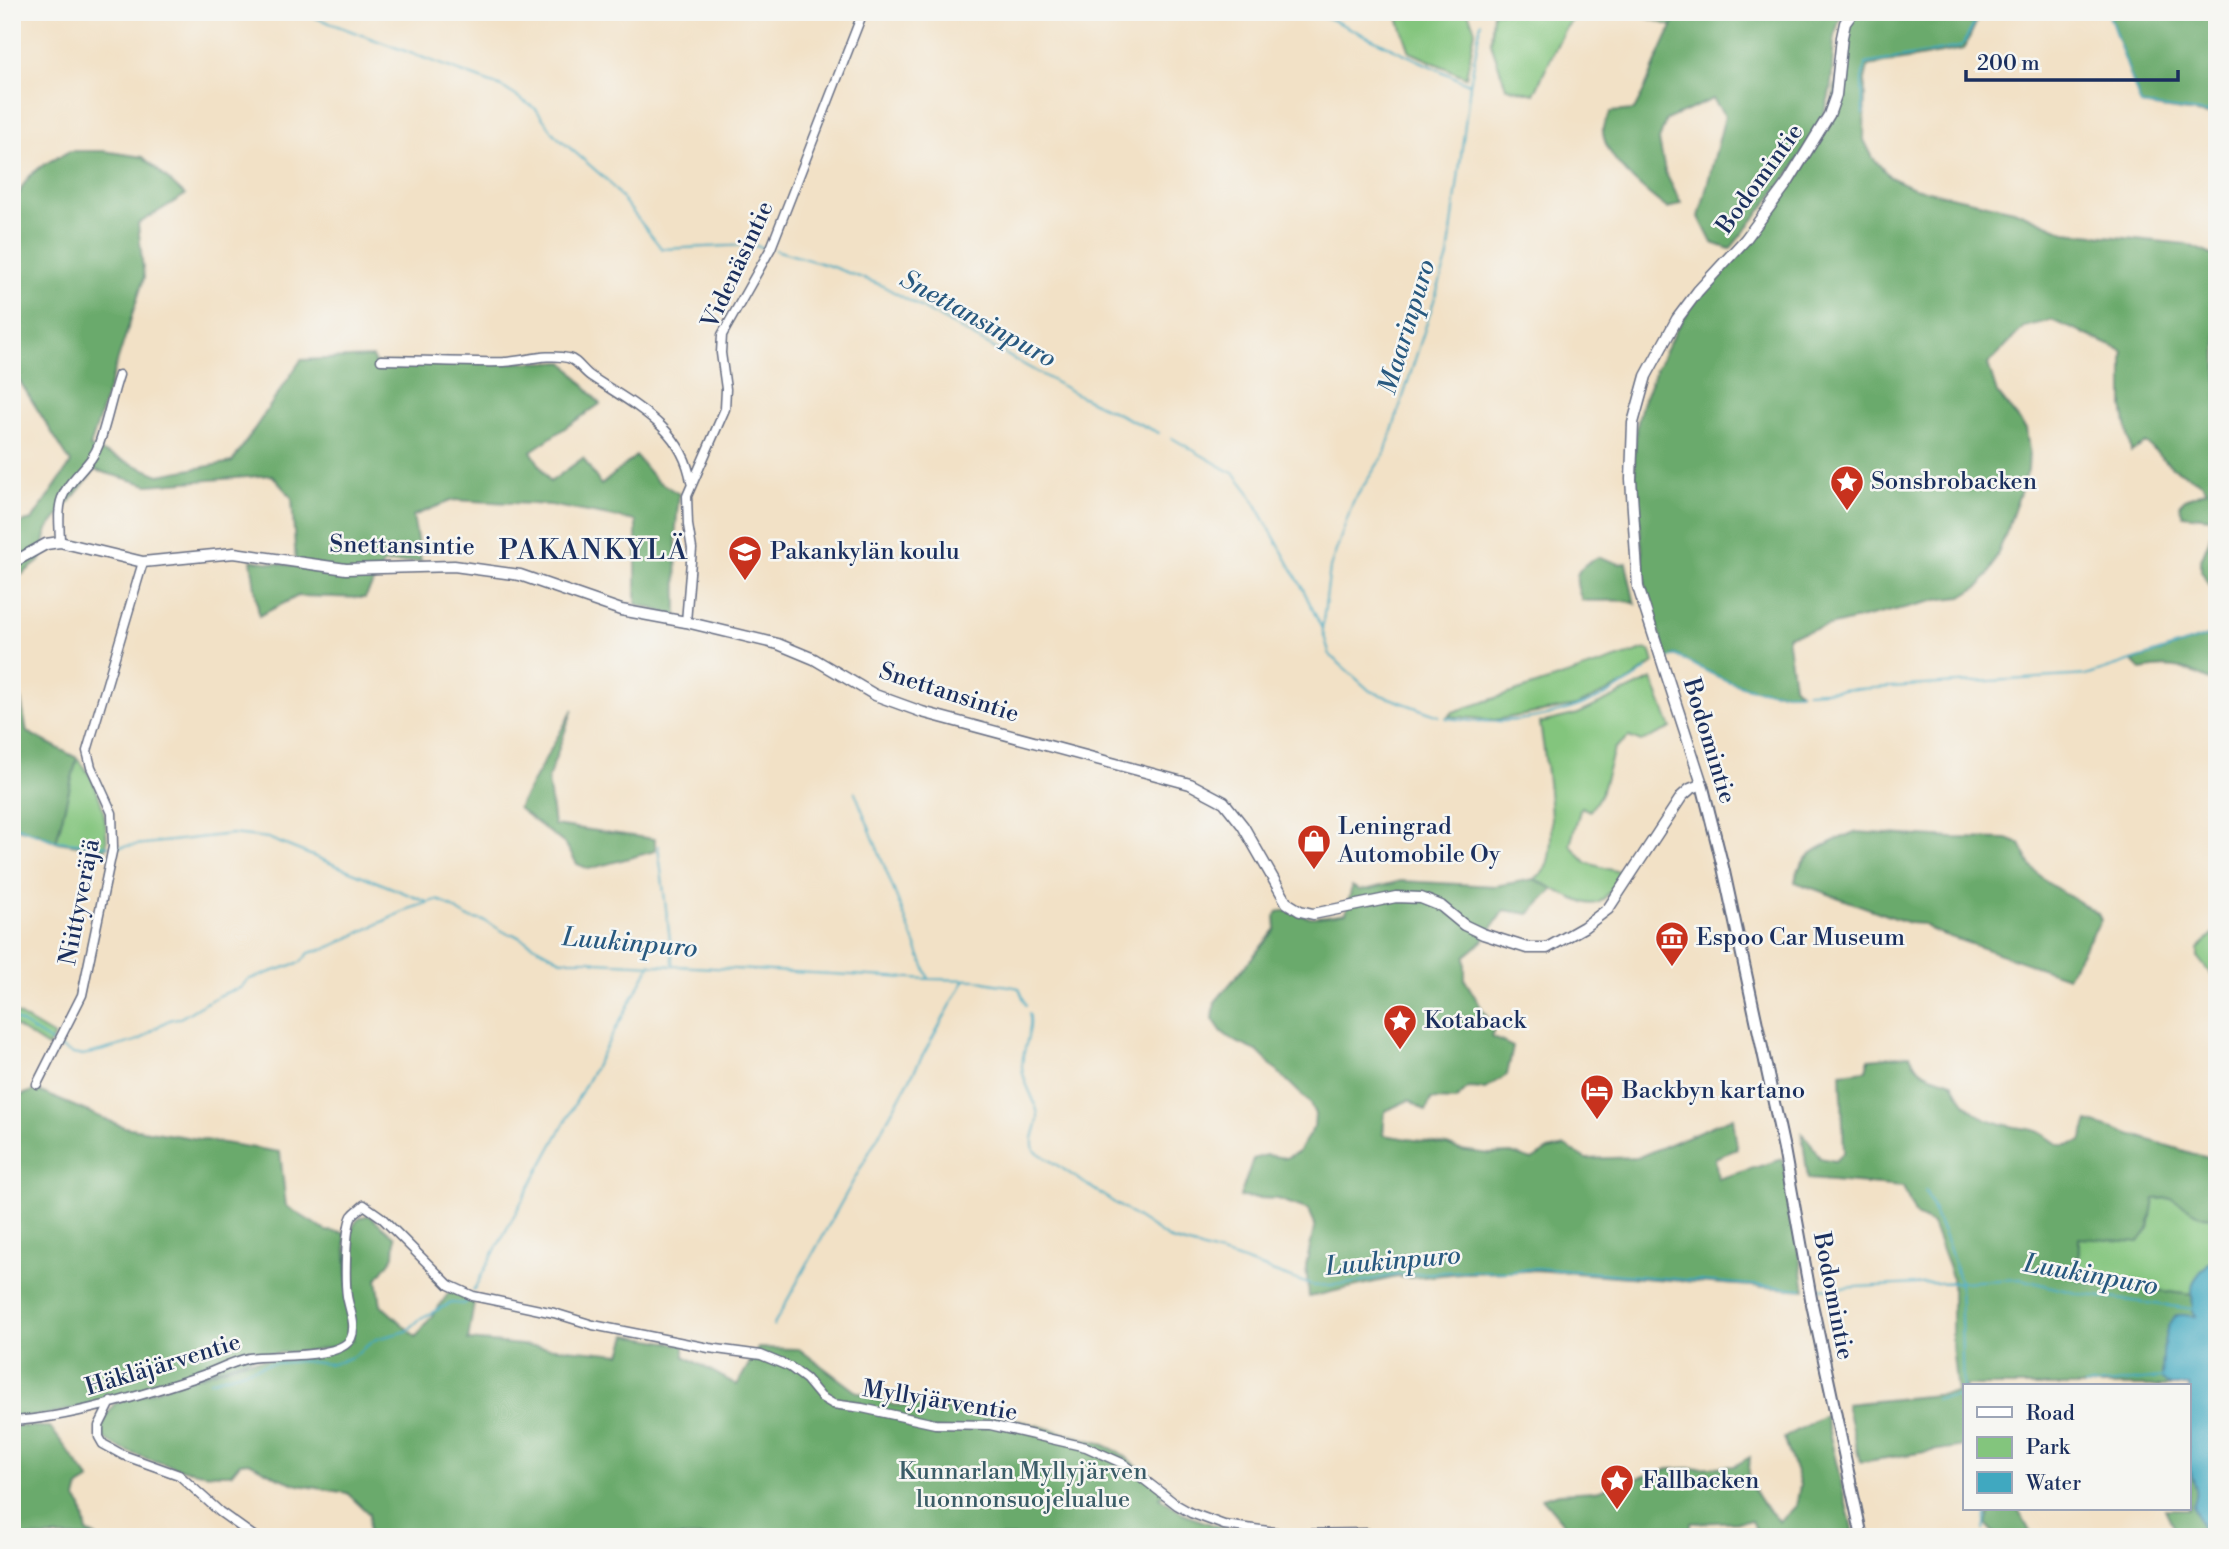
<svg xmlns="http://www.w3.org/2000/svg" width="2229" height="1549" font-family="'Libre Bodoni',serif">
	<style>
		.green { fill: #83c57d; stroke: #4f7a6e; stroke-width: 2 }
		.forest { fill: #6aaa6c; stroke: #426c65; stroke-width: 2 }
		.water { fill: #40a8c0; stroke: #2e6c8f; stroke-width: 2 }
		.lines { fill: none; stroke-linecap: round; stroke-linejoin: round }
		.stream { stroke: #40a8c0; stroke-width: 2 }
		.minor-casing { stroke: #666d82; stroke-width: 11 }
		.tertiary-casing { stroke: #666d82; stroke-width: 13 }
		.secondary-casing { stroke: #666d82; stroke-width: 14 }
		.minor { stroke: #fff; stroke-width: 8 }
		.tertiary { stroke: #fff; stroke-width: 10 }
		.secondary { stroke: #fff; stroke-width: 10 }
		.labels { text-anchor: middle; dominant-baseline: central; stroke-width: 5; stroke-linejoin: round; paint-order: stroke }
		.street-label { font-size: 24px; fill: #1b2f5e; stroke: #f6f6f2 }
		.poi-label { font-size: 24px; fill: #1b2f5e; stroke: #f6f6f2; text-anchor: start }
		.park-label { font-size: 24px; fill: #3a5c67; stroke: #f6f6f2 }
		.water-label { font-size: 26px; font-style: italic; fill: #285980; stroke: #f6f6f2 }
		.quarter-label { font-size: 28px; letter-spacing: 2px; fill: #1b2f5e; stroke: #f6f6f2 }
	</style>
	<rect width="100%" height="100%" fill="#f6f6f2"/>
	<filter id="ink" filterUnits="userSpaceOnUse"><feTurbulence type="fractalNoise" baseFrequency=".0143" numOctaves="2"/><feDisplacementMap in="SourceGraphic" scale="14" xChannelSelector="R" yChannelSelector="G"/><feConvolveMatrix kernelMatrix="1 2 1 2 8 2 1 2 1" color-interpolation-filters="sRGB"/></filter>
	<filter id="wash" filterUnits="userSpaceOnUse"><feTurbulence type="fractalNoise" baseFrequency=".00686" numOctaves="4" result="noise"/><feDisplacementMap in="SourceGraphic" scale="28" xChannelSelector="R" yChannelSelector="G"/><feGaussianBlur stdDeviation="1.57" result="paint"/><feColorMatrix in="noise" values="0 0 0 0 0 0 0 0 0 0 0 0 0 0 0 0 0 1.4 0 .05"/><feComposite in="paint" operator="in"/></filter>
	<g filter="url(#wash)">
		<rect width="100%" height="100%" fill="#f2e1c6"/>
		<!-- green -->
		<path class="green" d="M1396 12H1468L1475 30 1466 77 1410 52Z
			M1493 12H1579L1564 30 1534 94 1506 87 1491 43Z
			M1629 12H1680L1672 26Z
			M1646 649 1651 652 1654 663 1625 684 1576 706 1495 720 1448 716 1453 712Z
			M1652 679 1671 728 1641 742 1629 737 1614 749 1601 794 1590 811 1581 807 1570 845 1587 863 1623 873C1616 882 1607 899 1597 903 1583 908 1548 885 1534 879 1537 876 1541 875 1543 872 1561 850 1544 752 1540 723L1578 714Z
			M77 758C98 780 109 819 106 849L56 842Z
			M2217 930V982L2198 958V949Z
			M12 1011 54 1036 48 1047 12 1024Z
			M2171 1198 2203 1216 2217 1217V1255L2194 1281 2192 1295 2077 1280 2079 1237 2149 1228 2153 1199Z"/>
		<!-- forest -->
		<path class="forest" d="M1680 12H1843C1828 42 1836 67 1829 96 1818 146 1761 210 1730 249L1712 243 1699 217 1725 116 1713 99 1666 120 1659 140 1665 172 1681 203 1668 209C1648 194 1600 156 1603 127 1604 123 1609 116 1611 112L1634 110C1652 78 1661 43 1680 12Z
			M1858 12H1981L1964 49 1868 66 1865 79 1864 140 1873 158 1890 177 1914 188 2014 210 2065 232 2186 244 2217 257V597L2201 571V560L2212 533 2211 518 2183 515 2179 505 2185 499 2207 490 2202 483 2172 467 2146 443 2131 452 2123 407V351L2052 320 2024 327 1988 364 1997 393 2026 429 2029 451 2028 470 2005 536 1991 570 1980 586 1962 597 1942 599 1787 636 1794 685 1800 692C1783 692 1767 692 1750 688 1724 682 1700 667 1675 655L1667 660 1645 584 1634 457 1637 426 1642 404 1658 365 1675 332 1701 291 1770 213 1804 165 1828 124 1848 27Z
			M2108 12H2217V116L2141 105Z
			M70 151H103L143 157 185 195 138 224 144 278 90 447 159 475 232 462 301 360 373 357 374 363 564 362 600 404 531 451 550 482 583 458 601 485 636 456 656 480 679 494 676 527 677 616 636 604V521L550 505 453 500 413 516 421 561 383 564 365 598 298 596 259 616 251 560 296 566 292 498 272 475 148 485 95 470 47 530 41 560 12 582V525L32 520 71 463 12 369V215C22 175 34 169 70 151Z
			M1599 557 1620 564 1626 563 1635 604C1624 597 1597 603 1582 600 1572 577 1575 567 1599 557Z
			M2217 633V684C2189 669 2173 663 2141 670L2132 661Z
			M16 673 27 732 77 758 56 842 37 833 12 827V675Z
			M573 709 548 779 554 825 655 839V851L589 869 577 864 566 845 518 808Z
			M1855 832 1952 838 2007 839 2020 844 2032 868 2048 883 2098 914 2101 920 2067 977 1933 931 1924 924 1909 923 1795 882C1799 851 1830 843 1855 832Z
			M1534 879 1554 889 1529 914 1504 910 1483 941 1465 956V980L1494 1029 1492 1037 1513 1047 1507 1075 1485 1089 1468 1088 1456 1100 1431 1099 1426 1111 1409 1100 1385 1111 1383 1135 1447 1145 1460 1150 1490 1154 1511 1153 1532 1160 1548 1150 1565 1146 1586 1159 1639 1157 1733 1117 1737 1149 1715 1158 1718 1179 1783 1159 1805 1290 1534 1270C1510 1273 1487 1272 1463 1273 1441 1274 1419 1280 1397 1277L1309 1297 1306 1266 1315 1224 1309 1210 1278 1199 1240 1197 1253 1159 1266 1155 1286 1158 1298 1152 1314 1127 1315 1114 1309 1102 1257 1051 1234 1041 1222 1032 1213 1019 1215 1002 1276 929 1275 917 1277 912C1291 908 1292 914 1305 916 1318 919 1333 915 1346 913L1352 886 1359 890 1369 889 1401 881 1495 886Z
			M1910 1055C1919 1075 1933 1075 1952 1082 1968 1114 1980 1119 2015 1127 2022 1128 2030 1129 2037 1131 2055 1139 2056 1152 2081 1141L2088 1121 2217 1161V1217L2203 1216 2171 1198 2154 1199 2149 1228 2139 1242 2079 1238 2078 1280 2192 1295 2195 1317 2176 1315C2160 1333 2164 1357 2162 1379L2171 1386H1965V1446L1860 1462 1846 1404 1957 1393 1952 1346V1277L1932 1224 1916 1216 1903 1187 1808 1179 1802 1134 1810 1142 1820 1158 1835 1161 1844 1152 1841 1073 1866 1070 1869 1059Z
			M36 1090 124 1127 280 1152 286 1206 326 1231 345 1233 350 1332 345 1341 336 1346 312 1351 261 1354 172 1383 52 1414 12 1418V1096L16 1097Z
			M369 1215 395 1237 394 1256 377 1279 381 1305 416 1337 451 1290 474 1303 468 1340 621 1354 627 1335 684 1345V1356L737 1385 758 1348 799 1349 855 1391 893 1405 972 1411 1007 1417 1100 1443 1119 1452 1170 1490 1159 1497 1188 1516 1225 1529 1281 1537H368L369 1514 347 1493 299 1485 279 1478 249 1462 240 1463 231 1474C222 1474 212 1474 203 1473 186 1471 106 1450 102 1434 100 1424 110 1412 114 1404L246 1361 313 1356 353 1340C351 1315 342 1244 355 1223 358 1218 363 1216 369 1215Z
			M1825 1415 1854 1537H1759L1751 1521 1691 1523V1537H1575L1542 1498 1559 1493 1596 1491 1668 1469 1734 1466 1750 1457 1748 1482 1762 1503 1780 1522 1796 1506 1800 1485 1784 1438Z
			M12 1426 50 1427 90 1480 79 1487 76 1499 82 1507 87 1532 97 1537H12Z
			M2189 1465C2193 1481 2201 1490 2193 1506L2206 1537H2178L2165 1509H2189Z
			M1991 1509H2018L2033 1537H1998L1986 1524Z"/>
		<!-- water -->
		<path class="water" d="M2217 1255V1537H2206L2193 1506C2202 1488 2191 1482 2189 1464 2185 1439 2189 1411 2189 1386H2171L2162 1380C2163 1366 2161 1318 2179 1315 2184 1314 2191 1317 2196 1316L2192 1312C2195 1305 2189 1291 2194 1281 2199 1271 2210 1262 2217 1255Z"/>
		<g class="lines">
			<!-- stream -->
			<path class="stream" d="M300 12 502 87 536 109 555 135 608 181 662 249 749 245 767 248
				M1315 12 1469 84
				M2108 12 2141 105 2217 114
				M1863 114 1862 79 1865 64 1959 47 1963 44 1981 12
				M775 250 827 265 881 285 1080 396 1159 433
				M1172 438 1236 475 1249 492 1302 587 1322 629 1330 655 1370 691 1439 716
				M1322 629 1330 568 1353 502 1385 453 1448 257 1470 85 1481 22
				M1667 660 1675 655C1700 667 1724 682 1750 688 1766 692 1783 692 1800 692
				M1807 692 2089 675 2217 633
				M1446 718C1515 729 1592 713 1647 669
				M855 792 929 979
				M12 825 56 841 109 846
				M658 846 673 963
				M118 847 232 834 268 838 427 902
				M1029 1013C1034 1029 1022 1049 1022 1066 1022 1084 1039 1103 1038 1118 1037 1130 1030 1138 1034 1150L1171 1240 1235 1258 1314 1286 1346 1284 1396 1275 1466 1271 1509 1272 1536 1268 1802 1289
				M12 1017 53 1043
				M60 1048C67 1051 73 1056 81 1055 87 1055 138 1041 141 1039 153 1031 165 1018 180 1018 196 1009 223 991 241 988L247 980 301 962 309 953 330 947 409 909 436 900 443 902 469 918 485 921 508 934H513L561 960H591L596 962 929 979 978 980C989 985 1006 984 1019 988L1026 1005
				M1925 1190 1949 1247 1960 1282 1963 1396
				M1815 1289 2021 1279 2079 1294 2193 1309
				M473 1291 651 964
				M773 1326 964 981
				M210 1381 268 1364 301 1361 329 1364 339 1362 352 1357 376 1339 407 1331 421 1318 443 1307 452 1303 464 1304 468 1301
				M2085 1386 2162 1378
				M1936 1399 1965 1396
				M1213 1514V1515
				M1984 1530 1987 1509
				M1213 1537 1215 1528"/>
		</g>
	</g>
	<g filter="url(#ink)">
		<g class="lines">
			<!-- minor casing -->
			<g class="minor-casing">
				<path id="minor" d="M381 360C422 360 463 363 504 362 524 361 548 353 568 358 578 360 583 372 592 377 634 405 683 428 691 482
					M60 542C60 529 57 511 62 498 69 478 92 465 99 444 107 422 111 399 119 375
					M686 622 692 549 688 525 687 496 725 409 726 389 721 353 722 335 771 248 863 12
					M37 1084 82 995 113 847 112 813 91 767 87 751 143 562
					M111 1402 99 1426V1437L103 1444 123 1455 179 1475 220 1512 255 1537
					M12 1421C69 1418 139 1396 194 1378 212 1373 230 1362 249 1358 271 1354 341 1360 351 1338 357 1325 349 1309 347 1296 345 1281 345 1229 352 1216 355 1212 360 1209 364 1205L381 1217 449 1285 473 1296 554 1313 593 1325 709 1348 761 1355 790 1367 806 1379 821 1397 833 1404 862 1408 935 1424 990 1425 1086 1447 1124 1464 1177 1505 1191 1513 1224 1525 1290 1534 1368 1533 1375 1537"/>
			</g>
			<!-- tertiary casing -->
			<g class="tertiary-casing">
				<path id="tertiary" d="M12 563 46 544 60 542 143 562 234 553 346 569 454 566 520 575 621 610 686 622 778 644 814 659 875 695 922 712 1190 784 1224 802 1243 826 1287 903 1300 911 1313 914 1396 897 1421 898 1441 906 1464 925 1483 934 1527 948H1547L1584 927 1608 909 1682 796 1690 789 1702 784 1638 587 1631 479 1633 423 1646 376 1677 319 1698 291 1745 240 1788 182 1829 115 1836 95 1842 37 1845 23 1853 12"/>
			</g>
			<!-- secondary casing -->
			<g class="secondary-casing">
				<path id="secondary" d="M1702 784 1723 867 1784 1149 1812 1304 1862 1537"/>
			</g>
			<!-- minor -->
			<use href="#minor" class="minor"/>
			<!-- tertiary -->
			<use href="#tertiary" class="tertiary"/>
			<!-- secondary -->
			<use href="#secondary" class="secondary"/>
		</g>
	</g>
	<!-- icons -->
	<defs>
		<g id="sight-pin" transform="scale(1.75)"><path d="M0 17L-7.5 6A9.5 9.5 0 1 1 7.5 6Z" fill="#c8321e" stroke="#f6f6f2"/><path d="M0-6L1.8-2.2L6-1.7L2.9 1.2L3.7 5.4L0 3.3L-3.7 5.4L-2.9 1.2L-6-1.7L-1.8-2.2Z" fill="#fff"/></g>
		<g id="school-pin" transform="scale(1.75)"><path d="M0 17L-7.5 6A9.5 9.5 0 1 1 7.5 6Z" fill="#c8321e" stroke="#f6f6f2"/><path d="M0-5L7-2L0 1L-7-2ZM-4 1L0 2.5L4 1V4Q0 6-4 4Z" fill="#fff"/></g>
		<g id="shop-pin" transform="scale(1.75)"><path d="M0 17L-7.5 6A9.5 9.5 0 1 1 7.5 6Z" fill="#c8321e" stroke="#f6f6f2"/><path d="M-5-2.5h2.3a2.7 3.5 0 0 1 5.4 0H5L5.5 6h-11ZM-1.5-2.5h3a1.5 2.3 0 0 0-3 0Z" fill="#fff"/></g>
		<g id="museum-pin" transform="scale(1.75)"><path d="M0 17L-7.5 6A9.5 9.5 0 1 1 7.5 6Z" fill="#c8321e" stroke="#f6f6f2"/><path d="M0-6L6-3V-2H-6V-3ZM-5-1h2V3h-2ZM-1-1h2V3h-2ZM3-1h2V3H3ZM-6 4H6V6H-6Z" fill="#fff"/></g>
		<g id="hotel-pin" transform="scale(1.75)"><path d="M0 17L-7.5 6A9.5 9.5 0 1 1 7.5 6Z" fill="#c8321e" stroke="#f6f6f2"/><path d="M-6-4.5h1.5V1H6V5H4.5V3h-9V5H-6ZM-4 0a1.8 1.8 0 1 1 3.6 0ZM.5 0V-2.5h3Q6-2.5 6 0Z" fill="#fff"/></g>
	</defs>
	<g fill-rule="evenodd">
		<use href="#sight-pin" x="1847" y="482"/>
		<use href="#school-pin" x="745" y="552"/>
		<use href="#shop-pin" x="1314" y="841"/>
		<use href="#museum-pin" x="1672" y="938"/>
		<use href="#sight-pin" x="1400" y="1021"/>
		<use href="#hotel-pin" x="1597" y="1091"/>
		<use href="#sight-pin" x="1617" y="1481"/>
	</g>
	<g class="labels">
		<!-- street labels -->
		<g class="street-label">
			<text transform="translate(1760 179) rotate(-54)">Bodomintie</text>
			<text transform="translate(738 265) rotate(-65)">Videnäsintie</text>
			<text transform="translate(402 546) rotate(1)">Snettansintie</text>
			<text transform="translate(949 693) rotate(18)">Snettansintie</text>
			<text transform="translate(1709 741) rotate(73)">Bodomintie</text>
			<text transform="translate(80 902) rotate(-79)">Niittyveräjä</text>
			<text transform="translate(1833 1296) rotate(79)">Bodomintie</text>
			<text transform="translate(163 1365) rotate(-17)">Häkläjärventie</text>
			<text transform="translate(940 1401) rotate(9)">Myllyjärventie</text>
		</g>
		<!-- poi labels -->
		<g class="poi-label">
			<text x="1871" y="482">Sonsbrobacken</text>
			<text x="770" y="552">Pakankylän koulu</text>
			<text x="1338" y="827">Leningrad<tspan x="1338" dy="28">Automobile Oy</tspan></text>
			<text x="1696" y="938">Espoo Car Museum</text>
			<text x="1424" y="1021">Kotaback</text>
			<text x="1622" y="1091">Backbyn kartano</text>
			<text x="1642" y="1481">Fallbacken</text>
		</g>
		<!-- park labels -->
		<g class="park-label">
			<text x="1023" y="1472">Kunnarlan Myllyjärven<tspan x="1023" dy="28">luonnonsuojelualue</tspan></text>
		</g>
		<!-- water labels -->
		<g class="water-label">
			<text transform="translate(978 319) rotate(29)">Snettansinpuro</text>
			<text transform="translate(1407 327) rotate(-73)">Maarinpuro</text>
			<text transform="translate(630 943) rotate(5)">Luukinpuro</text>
			<text transform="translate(1393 1261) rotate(-5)">Luukinpuro</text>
			<text transform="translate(2091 1275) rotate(10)">Luukinpuro</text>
		</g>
		<!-- quarter labels -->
		<g class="quarter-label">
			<text x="594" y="550">PAKANKYLÄ</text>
		</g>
	</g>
	<!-- margin -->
	<rect width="2229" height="1549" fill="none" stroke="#f6f6f2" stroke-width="42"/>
	<!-- legend -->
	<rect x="1963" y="1384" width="228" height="126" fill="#f6f6f2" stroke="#9ea6b7" stroke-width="2"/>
	<rect x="1977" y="1407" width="35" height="10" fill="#ffffff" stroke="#9ea6b7" stroke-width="2"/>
	<text x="2026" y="1420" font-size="21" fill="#1b2f5e">Road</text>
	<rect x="1977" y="1437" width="35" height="21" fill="#83c57d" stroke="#9ea6b7" stroke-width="2"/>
	<text x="2026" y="1454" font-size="21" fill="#1b2f5e">Park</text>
	<rect x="1977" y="1472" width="35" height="21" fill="#40a8c0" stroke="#9ea6b7" stroke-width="2"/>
	<text x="2026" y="1490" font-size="21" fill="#1b2f5e">Water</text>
	<!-- scale -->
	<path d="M1966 70v10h212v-10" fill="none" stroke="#1b2f5e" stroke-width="3.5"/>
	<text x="1977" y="70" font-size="21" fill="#1b2f5e" stroke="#f6f6f2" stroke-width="5" paint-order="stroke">200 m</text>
</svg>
